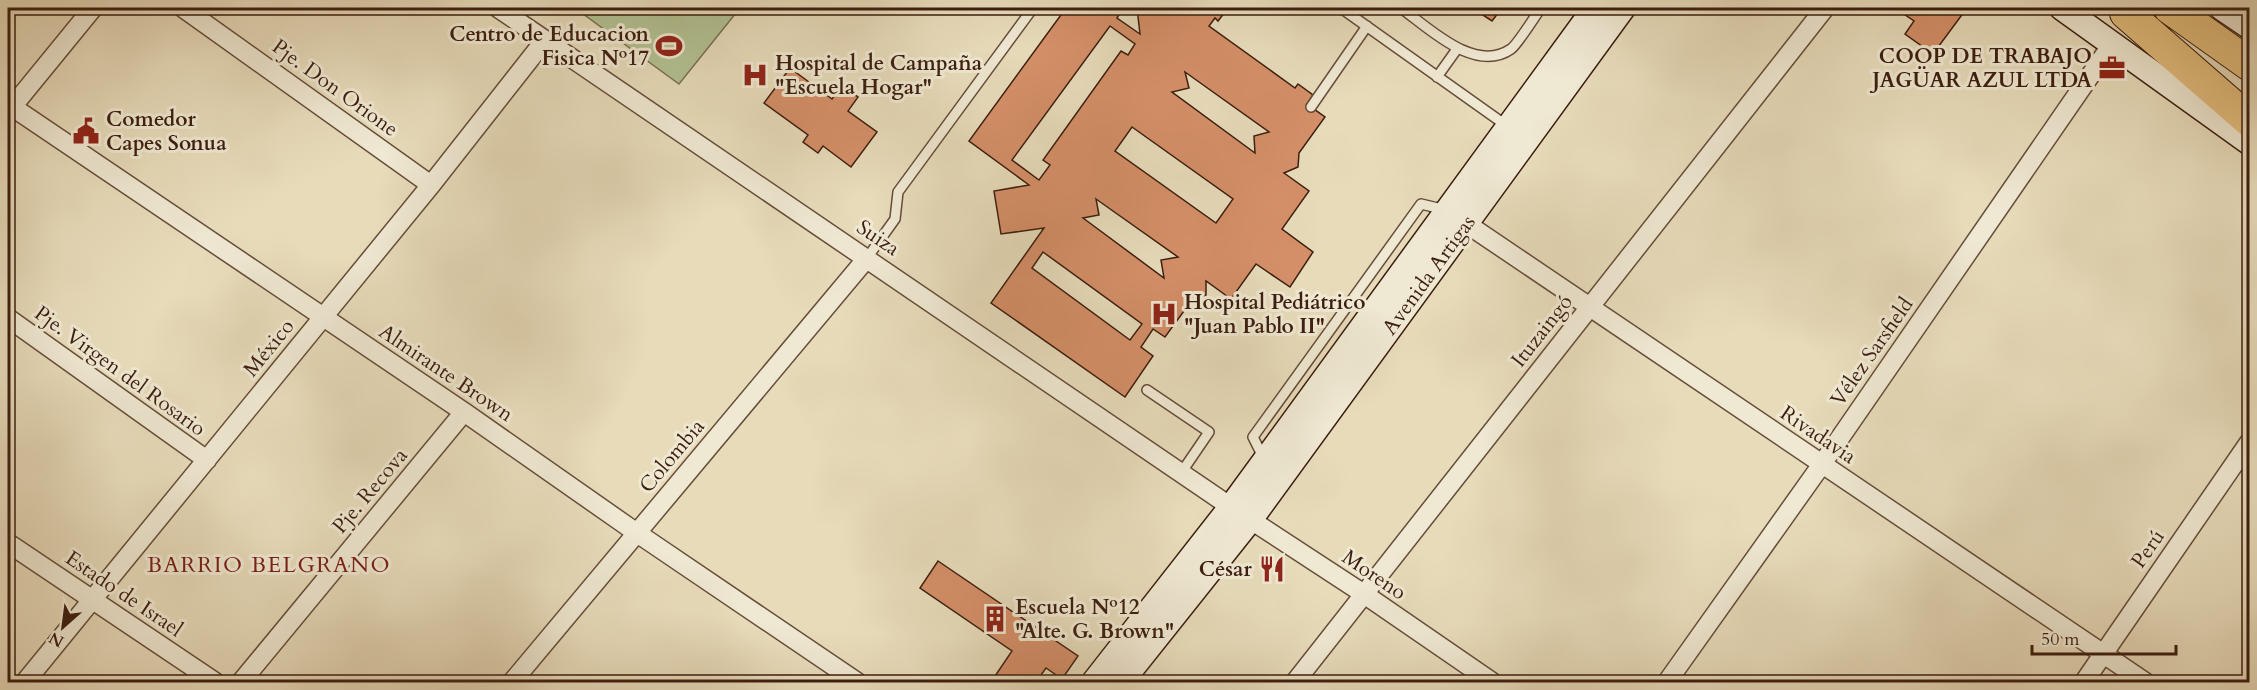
<svg xmlns="http://www.w3.org/2000/svg" width="2257" height="690" font-family="Cardo,serif">
	<style>
		.green { fill: #b2c192; stroke: #777051; stroke-width: 1.5 }
		.building { fill: #d48f68; stroke: #3c1e10; stroke-width: 1.5; fill-rule: evenodd }
		.lines { fill: none; stroke-linecap: round; stroke-linejoin: round }
		.lane-casing { stroke: #674d3a; stroke-width: 12 }
		.street-casing { stroke: #674d3a; stroke-width: 21 }
		.secondary-casing { stroke: #3c1e10; stroke-width: 27 }
		.highway-casing { stroke: #3c1e10; stroke-width: 34 }
		.lane { stroke: #efe8d2; stroke-width: 9 }
		.street { stroke: #efe8d2; stroke-width: 18 }
		.secondary { stroke: #efe8d2; stroke-width: 24 }
		.highway { stroke: #e4be7d; stroke-width: 32 }
		.labels { text-anchor: middle; dominant-baseline: central; stroke-width: 6; stroke-linejoin: round; paint-order: stroke }
		.poi-label { font-size: 21px; font-weight: bold; fill: #3c1e10; stroke: #efe8d2; text-anchor: start }
		.street-label { font-size: 21px; fill: #3c1e10; stroke: #efe8d2 }
		.neighbourhood-label { font-size: 22px; letter-spacing: 1.5px; fill: #7a1f14; stroke: #efe8d2 }
	</style>
	<rect width="100%" height="100%" fill="#e7dbba"/>
	<filter id="stains"><feTurbulence type="fractalNoise" baseFrequency=".00333" numOctaves="4"/><feColorMatrix values="0 0 0 0 .2 0 0 0 0 .09 0 0 0 0 .02 0 0 0 .5 -.17"/></filter>
	<radialGradient id="worn" r=".72"><stop offset=".6" stop-color="#630" stop-opacity="0"/><stop offset="1" stop-color="#630" stop-opacity=".3"/></radialGradient>
	<!-- green -->
	<path class="green" d="M575 8H740L679 84Z"/>
	<!-- building -->
	<path class="building" d="M1066 8H1123L1117 18 1140 34 1137 8H1228L1218 21 1215 18 1209 26 1295 88 1298 84 1313 95 1307 104 1325 117 1299 153 1298 167 1284 173 1309 191 1282 229 1313 252 1290 287 1256 264 1231 299 1206 281V295L1192 300 1165 337 1153 329 1141 347 1153 356 1125 397 991 303 1044 228 1001 234 994 191 1029 185 969 141ZM1110 26 1135 44 1128 55 1121 51 1043 160 1050 165 1039 180 1012 160ZM1185 72 1269 132 1254 136 1255 153 1172 92 1189 88ZM1132 127 1233 199 1216 223 1115 151ZM1096 199 1178 257 1161 260 1164 278 1083 218 1099 215ZM1043 252 1142 324 1130 340 1032 268Z
		M1472 8H1502L1492 21Z
		M1895 8H1967L1933 54 1905 34 1914 21Z
		M790 68 832 99 842 86 858 97 848 111 877 132 851 167 823 146 818 153 803 142 808 135 764 103Z
		M938 561 1078 656 1062 679 1046 668 1036 682H991L1012 651 920 588Z"/>
	<g class="lines">
		<!-- lane casing -->
		<g class="lane-casing">
			<path id="lane" d="M1341 8 1507 126
				M1401 8C1429 28 1475 74 1511 49 1518 44 1535 16 1541 8
				M1437 77 1457 49
				M1311 107 1367 26
				M867 258 895 219 898 192 1033 8
				M1147 390 1209 432 1181 473
				M1264 459 1253 437 1421 204 1446 210"/>
		</g>
		<!-- street casing -->
		<g class="street-casing">
			<path id="street" d="M183 8 431 185
				M498 8 1231 507 1364 594 1492 682
				M8 104 464 412 637 533 857 682
				M8 112 93 8
				M1467 224 2145 682
				M8 318 207 460
				M8 543 215 682
				M25 682 431 185 545 40
				M241 682 464 412
				M512 682 867 258
				M1295 682 1825 8
				M1667 682 1822 464 2112 44
				M2084 682 2250 441"/>
		</g>
		<!-- secondary casing -->
		<g class="secondary-casing">
			<path id="secondary" d="M2062 8 2250 143
				M2222 8 2250 27
				M1094 682 1231 507 1595 8
				M1121 682 1250 520 1623 8"/>
		</g>
		<!-- highway casing -->
		<g class="highway-casing">
			<path id="highway" d="M2170 8 2250 65
				M2126 13 2250 121"/>
		</g>
		<!-- lane -->
		<use href="#lane" class="lane"/>
		<!-- street -->
		<use href="#street" class="street"/>
		<!-- secondary -->
		<use href="#secondary" class="secondary"/>
		<!-- highway -->
		<use href="#highway" class="highway"/>
	</g>
	<!-- icons -->
	<defs>
		<g id="stadium-bare" transform="scale(2.07)"><path d="M0-5a6.5 5 0 1 0 0 10a6.5 5 0 1 0 0-10ZM-3.5-1.8h7v3.6h-7Z" fill="#8f2418" stroke="#efe8d2" stroke-width="2.5" paint-order="stroke"/></g>
		<g id="office-bare" transform="scale(2.07)"><path d="M-6-3h4V-5.5h4V-3h4V5H-6ZM-1-4.5V-3h2v-1.5ZM-6 0V1H6V0Z" fill="#8f2418" stroke="#efe8d2" stroke-width="2.5" paint-order="stroke"/></g>
		<g id="hospital-bare" transform="scale(2.07)"><path d="M-5-5h3v3.5h4V-5h3V5h-3V1.5h-4V5h-3Z" fill="#8f2418" stroke="#efe8d2" stroke-width="2.5" paint-order="stroke"/></g>
		<g id="civic-bare" transform="scale(2.07)"><path d="M-.6-6.5H3V-4.5H.6V-3L4-1V1h2V6H-6V1h2V-1L-.6-3ZM-1.2 2.5V6h2.4V2.5Z" fill="#8f2418" stroke="#efe8d2" stroke-width="2.5" paint-order="stroke"/></g>
		<g id="restaurant-bare" transform="scale(2.07)"><path d="M-5-6h1v4h1v-4h1v4h1v-4h1v5L-1.5 .5V6h-2V.5L-5-1ZM5-6V6H3V1.5H1.5Q1.5-4 5-6Z" fill="#8f2418" stroke="#efe8d2" stroke-width="2.5" paint-order="stroke"/></g>
		<g id="building-bare" transform="scale(2.07)"><path d="M-4-6H4V6H1V3H-1V6H-4ZM-2.5-4.3h1.7v1.8h-1.7ZM.8-4.3h1.7v1.8H.8ZM-2.5-1h1.7V.8h-1.7ZM.8-1h1.7V.8H.8Z" fill="#8f2418" stroke="#efe8d2" stroke-width="2.5" paint-order="stroke"/></g>
	</defs>
	<g fill-rule="evenodd">
		<use href="#stadium-bare" x="669" y="46"/>
		<use href="#office-bare" x="2112" y="68"/>
		<use href="#hospital-bare" x="755" y="75"/>
		<use href="#civic-bare" x="86" y="131"/>
		<use href="#hospital-bare" x="1164" y="314"/>
		<use href="#restaurant-bare" x="1272" y="569"/>
		<use href="#building-bare" x="995" y="619"/>
	</g>
	<g class="labels">
		<!-- poi labels -->
		<g class="poi-label">
			<text x="649" y="34" text-anchor="end">Centro de Educacion<tspan x="649" dy="24">Fisica Nº17</tspan></text>
			<text x="2092" y="56" text-anchor="end">COOP DE TRABAJO<tspan x="2092" dy="24">JAGÜAR AZUL LTDA</tspan></text>
			<text x="775" y="63">Hospital de Campaña<tspan x="775" dy="24">"Escuela Hogar"</tspan></text>
			<text x="106" y="119">Comedor<tspan x="106" dy="24">Capes Sonua</tspan></text>
			<text x="1184" y="302">Hospital Pediátrico<tspan x="1184" dy="24">"Juan Pablo II"</tspan></text>
			<text x="1252" y="569" text-anchor="end">César</text>
			<text x="1015" y="607">Escuela Nº12<tspan x="1015" dy="24">"Alte. G. Brown"</tspan></text>
		</g>
		<!-- street labels -->
		<g class="street-label">
			<text transform="translate(335 88) rotate(36)">Pje. Don Orione</text>
			<text transform="translate(878 238) rotate(34)">Suiza</text>
			<text transform="translate(1429 275) rotate(-54)">Avenida Artigas</text>
			<text transform="translate(1542 331) rotate(-52)">Ituzaingó</text>
			<text transform="translate(269 348) rotate(-51)">México</text>
			<text transform="translate(1872 352) rotate(-55)">Vélez Sarsfield</text>
			<text transform="translate(120 371) rotate(36)">Pje. Virgen del Rosario</text>
			<text transform="translate(446 373) rotate(34)">Almirante Brown</text>
			<text transform="translate(1818 435) rotate(34)">Rivadavia</text>
			<text transform="translate(672 456) rotate(-50)">Colombia</text>
			<text transform="translate(370 491) rotate(-50)">Pje. Recova</text>
			<text transform="translate(2148 549) rotate(-55)">Perú</text>
			<text transform="translate(1374 575) rotate(34)">Moreno</text>
			<text transform="translate(124 594) rotate(34)">Estado de Israel</text>
		</g>
		<!-- neighbourhood labels -->
		<g class="neighbourhood-label">
			<text x="269" y="565">BARRIO BELGRANO</text>
		</g>
	</g>
	<!-- margin -->
	<rect width="2257" height="690" fill="none" stroke="#e7dbba" stroke-width="30"/>
	<rect x="9" y="9" width="2239" height="672" fill="none" stroke="#3c1e10" stroke-width="3"/>
	<rect x="15" y="15" width="2227" height="660" fill="none" stroke="#3c1e10" stroke-width="1.5"/>
	<!-- north arrow -->
	<g transform="translate(63 627) rotate(208)" stroke="#efe8d2" stroke-width="4.5" paint-order="stroke">
	<path d="M0-4.5L10 22L0 15L-10 22Z" fill="#3c1e10"/>
	<text y="-9" font-size="16" font-weight="bold" text-anchor="middle" fill="#3c1e10">N</text>
	</g>
	<!-- scale -->
	<path d="M2032 645v9h144v-9" fill="none" stroke="#3c1e10" stroke-width="3"/>
	<text x="2041" y="645" font-size="18" fill="#3c1e10" stroke="#efe8d2" stroke-width="4.5" paint-order="stroke">50 m</text>
	<rect width="100%" height="100%" filter="url(#stains)"/>
	<rect width="100%" height="100%" fill="url(#worn)"/>
</svg>
